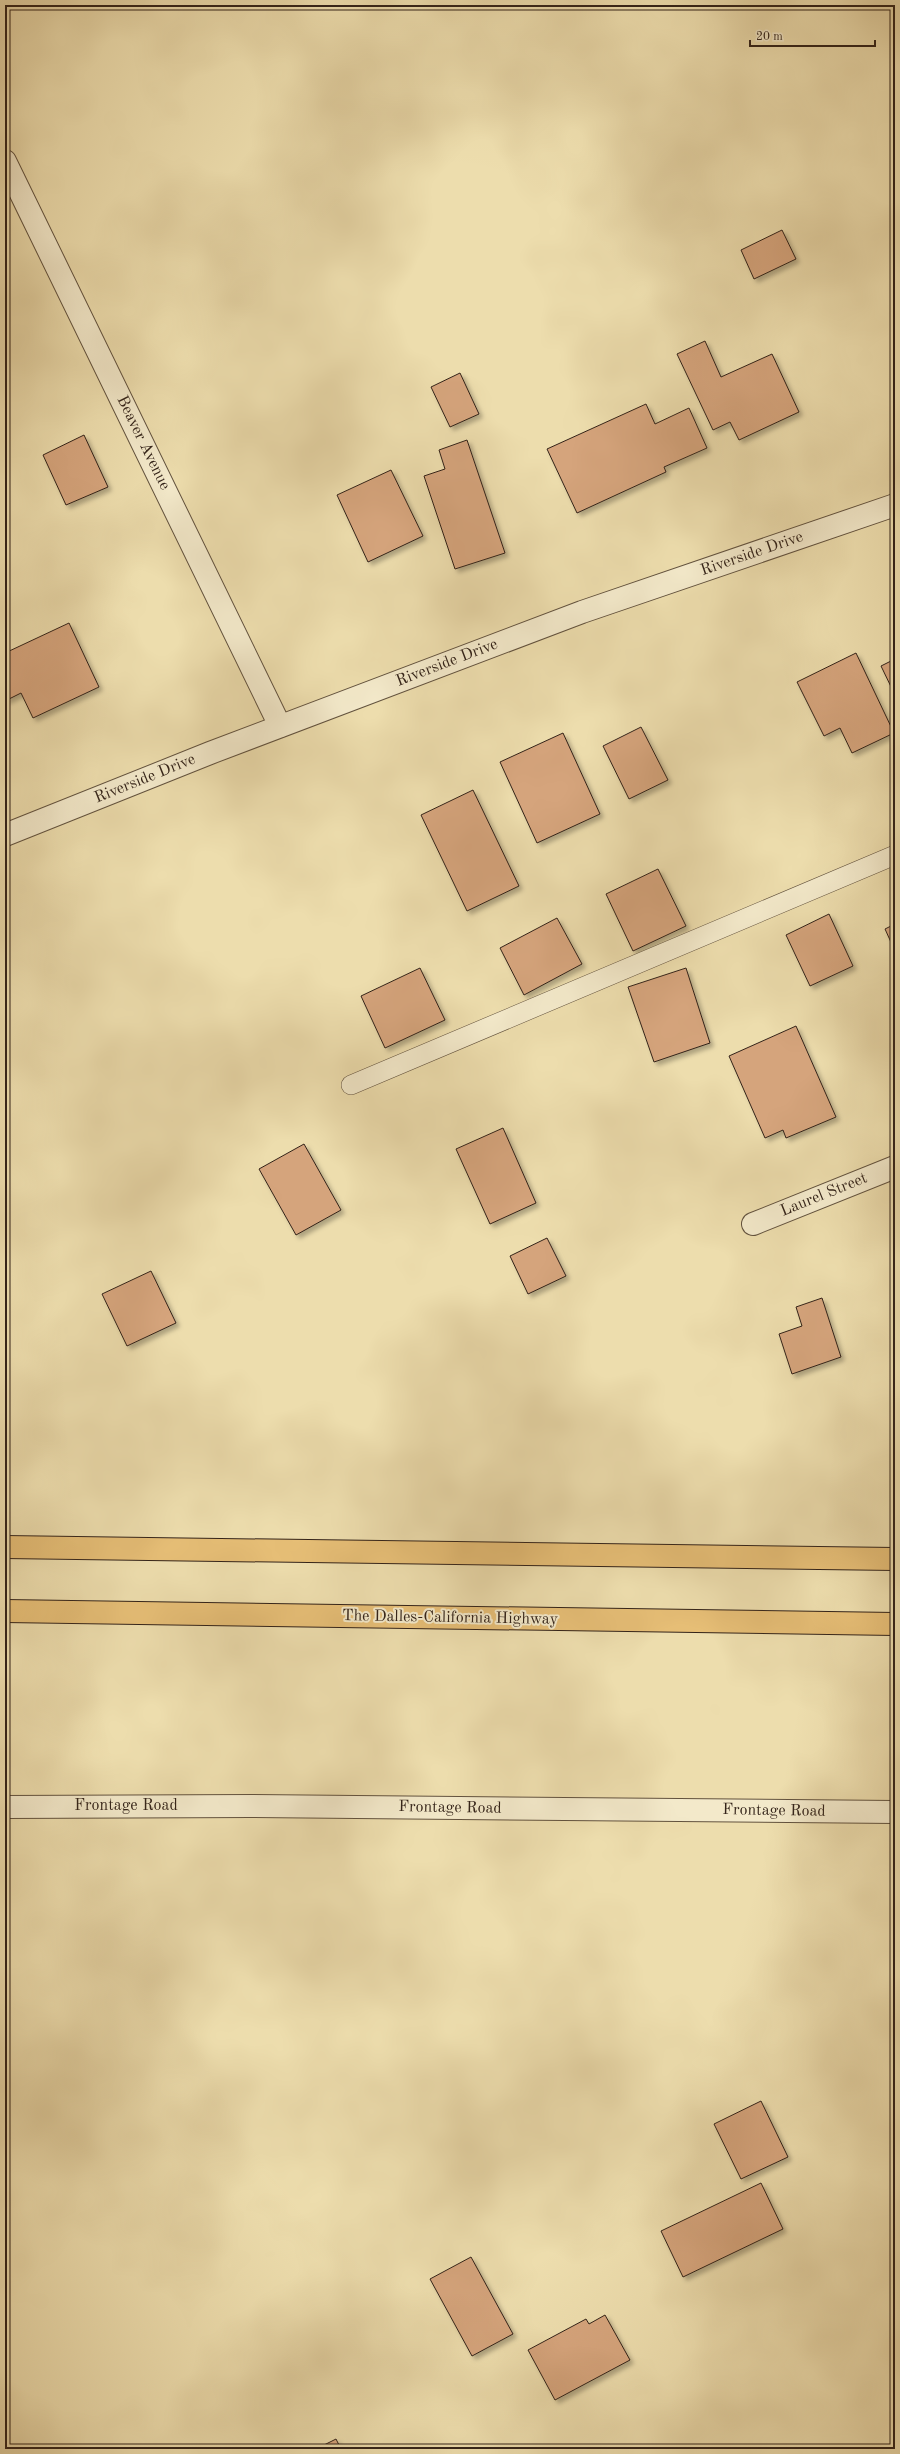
<svg xmlns="http://www.w3.org/2000/svg" width="900" height="2454" font-family="'Old Standard TT',serif">
	<style>
		.building { fill: #d5a47b; stroke: #332319; filter: url(#shadow) }
		.lines { fill: none; stroke-linecap: round; stroke-linejoin: round }
		.service-casing { stroke: #62523e; stroke-width: 20 }
		.minor-casing { stroke: #62523e; stroke-width: 24 }
		.tertiary-casing { stroke: #62523e; stroke-width: 24 }
		.trunk-casing { stroke: #332319; stroke-width: 24 }
		.service { stroke: #f3e9ca; stroke-width: 19 }
		.minor { stroke: #f3e9ca; stroke-width: 22 }
		.tertiary { stroke: #f3e9ca; stroke-width: 22 }
		.trunk { stroke: #e6be76; stroke-width: 22 }
		.labels { text-anchor: middle; dominant-baseline: central; stroke-width: 4; stroke-linejoin: round; paint-order: stroke }
		.street-label { font-size: 16px; fill: #332319; stroke: #f3e9ca }
	</style>
	<defs>
		<filter id="shadow"><feDropShadow dx="3.5" dy="3.5" stdDeviation="2" flood-color="#0004"/></filter>
	</defs>
	<rect width="100%" height="100%" fill="#edddad"/>
	<filter id="stains"><feTurbulence type="fractalNoise" baseFrequency=".005" numOctaves="4"/><feColorMatrix values="0 0 0 0 .2 0 0 0 0 .09 0 0 0 0 .02 0 0 0 .5 -.17"/></filter>
	<radialGradient id="worn" r=".72"><stop offset=".6" stop-color="#630" stop-opacity="0"/><stop offset="1" stop-color="#630" stop-opacity=".3"/></radialGradient>
	<!-- building -->
	<path class="building" d="M782 230 796 259 754 279 741 250Z
		M705 341 721 377 772 354 799 412 739 440 730 422 713 430 677 354Z
		M460 373 479 414 450 427 431 387Z
		M646 404 655 424 689 408 707 448 664 467 666 472 577 513 547 449Z
		M84 435 108 487 66 505 43 455Z
		M467 440 505 553 455 569 424 476 445 469 439 450Z
		M391 470 423 536 368 562 337 495Z
		M69 623 99 687 33 718 21 693 5 701V653Z
		M856 653 894 733 852 753 840 728 824 736 797 682Z
		M895 659V695L881 666Z
		M641 727 668 780 629 799 603 746Z
		M563 733 600 814 537 843 500 762Z
		M473 790 519 886 467 911 421 815Z
		M658 869 686 926 633 951 606 894Z
		M829 914 853 966 810 986 786 935Z
		M557 918 582 964 524 995 500 948Z
		M895 924V951L885 929Z
		M420 968 445 1020 385 1048 361 996Z
		M686 968 710 1043 654 1062 628 987Z
		M796 1026 836 1117 786 1138 783 1130 765 1138 729 1056Z
		M503 1128 536 1203 490 1224 456 1149Z
		M304 1144 341 1210 296 1235 259 1169Z
		M547 1238 566 1276 528 1294 510 1256Z
		M151 1271 176 1323 127 1346 102 1294Z
		M822 1298 841 1357 792 1374 779 1334 802 1326 796 1307Z
		M761 2101 788 2157 741 2179 714 2124Z
		M761 2183 783 2229 683 2277 661 2231Z
		M471 2257 513 2334 472 2356 430 2279Z
		M605 2315 630 2360 555 2400 528 2350 586 2319 589 2324Z
		M336 2439 341 2449H316Z"/>
	<g class="lines">
		<!-- service casing -->
		<g class="service-casing">
			<path id="service" d="M351 1085 895 855"/>
		</g>
		<!-- minor casing -->
		<g class="minor-casing">
			<path id="minor" d="M5 161 280 726
				M753 1224 895 1167
				M5 1807 251 1806 895 1812"/>
		</g>
		<!-- tertiary casing -->
		<g class="tertiary-casing">
			<path id="tertiary" d="M5 835 210 753 582 612 895 505"/>
		</g>
		<!-- trunk casing -->
		<g class="trunk-casing">
			<path id="trunk" d="M5 1547 895 1559
				M5 1611 895 1624"/>
		</g>
		<!-- service -->
		<use href="#service" class="service"/>
		<!-- minor -->
		<use href="#minor" class="minor"/>
		<!-- tertiary -->
		<use href="#tertiary" class="tertiary"/>
		<!-- trunk -->
		<use href="#trunk" class="trunk"/>
	</g>
	<g class="labels">
		<!-- street labels -->
		<g class="street-label">
			<text transform="translate(143 443) rotate(64)">Beaver Avenue</text>
			<text transform="translate(752 554) rotate(-19)">Riverside Drive</text>
			<text transform="translate(447 663) rotate(-21)">Riverside Drive</text>
			<text transform="translate(145 779) rotate(-22)">Riverside Drive</text>
			<text transform="translate(824 1195) rotate(-22)">Laurel Street</text>
			<text transform="translate(450 1618) rotate(1)">The Dalles-California Highway</text>
			<text x="126" y="1806">Frontage Road</text>
			<text transform="translate(450 1808) rotate(1)">Frontage Road</text>
			<text transform="translate(774 1811) rotate(1)">Frontage Road</text>
		</g>
	</g>
	<!-- margin -->
	<rect width="900" height="2454" fill="none" stroke="#edddad" stroke-width="20"/>
	<rect x="6" y="6" width="888" height="2442" fill="none" stroke="#332319" stroke-width="2"/>
	<rect x="10" y="10" width="880" height="2434" fill="none" stroke="#332319"/>
	<!-- scale -->
	<path d="M750 40v6h125v-6" fill="none" stroke="#332319" stroke-width="2"/>
	<text x="756" y="40" font-size="12" fill="#332319" stroke="#f3e9ca" stroke-width="3" paint-order="stroke">20 m</text>
	<rect width="100%" height="100%" filter="url(#stains)"/>
	<rect width="100%" height="100%" fill="url(#worn)"/>
</svg>
